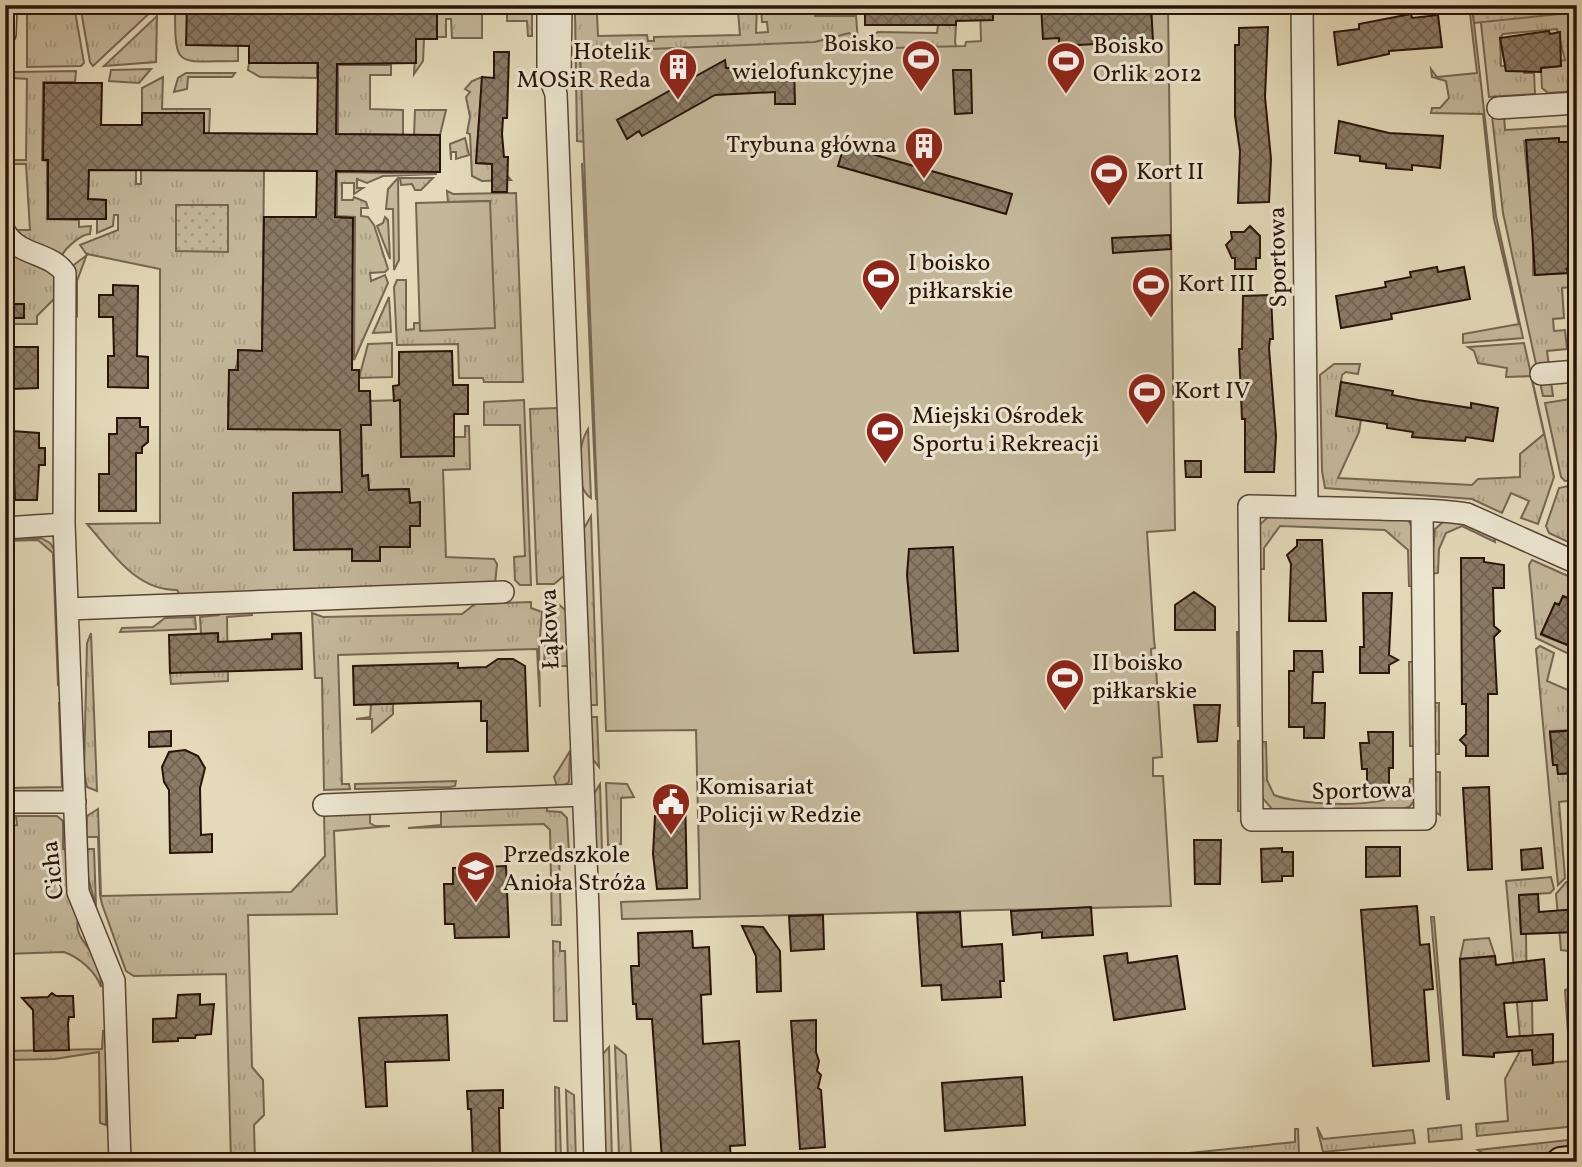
<svg xmlns="http://www.w3.org/2000/svg" width="1582" height="1167" font-family="Vollkorn,serif">
	<style>
		.grass { fill: url(#grass-tufts); stroke: #766652; stroke-width: 2 }
		.park { fill: url(#park-dots); stroke: #766652; stroke-width: 2 }
		.garden { fill: #c4b89b; stroke: #766652; stroke-width: 2 }
		.building { fill: url(#building-cross-hatch); stroke: #291309; stroke-width: 2 }
		.lines { fill: none; stroke-linecap: round; stroke-linejoin: round }
		.minor-casing { stroke: #584535; stroke-width: 24 }
		.major-casing { stroke: #291309; stroke-width: 32 }
		.minor { stroke: #ede7d2; stroke-width: 21 }
		.major { stroke: #e4dab9; stroke-width: 28 }
		.labels { text-anchor: middle; dominant-baseline: central; stroke-width: 6; stroke-linejoin: round; paint-order: stroke }
		.poi-label { font-size: 24px; fill: #291309; stroke: #ede7d2; text-anchor: start }
		.street-label { font-size: 24px; fill: #291309; stroke: #ede7d2 }
	</style>
	<defs>
		<pattern id="grass-tufts" width="24" height="20" patternUnits="userSpaceOnUse" patternTransform="scale(1.75)"><rect width="24" height="20" fill="#c4b89b"/><path d="M3 7l-1-3M5 7V3M7 7l1-3M15 17l-1-3M17 17v-4M19 17l1-3" fill="none" stroke="#a89d84"/></pattern>
		<pattern id="park-dots" width="8" height="8" patternUnits="userSpaceOnUse" patternTransform="scale(1.75)"><rect width="8" height="8" fill="#c4b89b"/><path d="M2 2h.1M6 6h.1" fill="none" stroke="#a89d84" stroke-width="1.8" stroke-linecap="round"/></pattern>
		<pattern id="building-cross-hatch" width="8" height="8" patternUnits="userSpaceOnUse" patternTransform="scale(1.75)"><rect width="8" height="8" fill="#8a7a65"/><path d="M0 0l8 8M0 8l8-8" fill="none" stroke="#716351"/></pattern>
	</defs>
	<rect width="100%" height="100%" fill="#e4dab9"/>
	<filter id="stains"><feTurbulence type="fractalNoise" baseFrequency=".00286" numOctaves="4"/><feColorMatrix values="0 0 0 0 .2 0 0 0 0 .09 0 0 0 0 .02 0 0 0 .5 -.17"/></filter>
	<radialGradient id="worn" r=".72"><stop offset=".6" stop-color="#630" stop-opacity="0"/><stop offset="1" stop-color="#630" stop-opacity=".3"/></radialGradient>
	<!-- grass -->
	<path class="grass" d="M27 5H74L84 63 81 66 27 67Z
		M80 5H157V6L93 66 90 62Z
		M175 5H187L238 45V61C175 61 175 71 175 5Z
		M338 5 479 9 482 12V38H452L451 19H446V37H437V11L338 9Z
		M723 5H757L756 33 768 32 767 22H762L761 5H815V16H856L859 52 587 142 577 141 575 13H597L598 36 647 35 648 41H654V37L740 35 738 11Z
		M1469 5H1472L1496 216 1523 338 1463 343V334L1519 324 1494 219 1483 114 1431 113 1432 108H1440L1449 98 1446 81 1432 77 1431 69 1437 77 1477 73Z
		M1479 5H1577V69L1572 70 1577 77V91L1548 93 1542 88 1541 68 1560 66V61L1565 60 1557 29 1503 34 1500 38 1501 66H1505L1506 71 1523 70 1524 73H1534L1535 94 1489 97Z
		M507 14H532V36H528L527 21H507Z
		M157 16 156 62 104 66Z
		M938 25H956L955 42 958 53 866 52 867 39 878 32 937 33Z
		M416 39H424L423 61 414 74Z
		M249 63H317V78L260 77 248 70Z
		M338 65H391V75H370V109L403 110V135L338 134Z
		M151 69 139 83 109 81 111 70Z
		M76 71 75 82H43L42 160 47 161V219L79 220V227L91 226 90 234C81 234 65 248 61 257L30 245 15 230H30L26 164H13V160H26L27 79 13 78 14 72Z
		M186 73H235L232 77H188L187 89 174 92 178 78Z
		M163 77 162 109H210L209 133H204V113H142V88Z
		M482 77 476 163 497 164 511 180 482 181 472 176 470 134 467 133 470 117 466 97 470 92 465 89 472 81Z
		M415 110H446L440 135H414Z
		M1504 115 1505 130 1568 126 1569 117H1574L1577 160H1570L1569 142H1559V138L1524 141 1530 198 1541 216 1531 217 1532 230H1537L1533 240V275L1567 273V269L1577 268V286L1562 288 1564 318 1553 319 1554 331 1565 330 1567 349 1547 351 1553 396H1543L1503 213 1492 116Z
		M465 138 469 155 456 159V152H451V160L450 144Z
		M89 160 98 170H136V184H141V170H264L262 351 239 350C238 370 228 386 228 406L340 430 342 492 293 493 294 549H352V561H379L380 547 410 546V526L420 525V503H410L409 489 362 490 368 476H362L361 425H371L370 401 400 400 401 456 454 437H465V426H469L470 469 443 470 446 557 494 559 497 564 495 584 180 595 177 590C135 590 113 553 87 524L160 523V269L87 254 77 281V316L73 313 71 267 87 255 80 245 118 230V215H114L113 226 97 233V219H106V200L88 199Z
		M582 163 606 498 596 499Z
		M337 172 437 174 383 176 367 183 357 179V188H363L354 194V183H342V200H353L354 197 366 202 368 208H361V216L368 217 374 225 388 269 385 272 370 273 371 281 385 275 388 283 354 360 355 217 337 216Z
		M398 178 399 260 394 270 393 209H386L388 189Z
		M400 178H433L421 190H415L412 184 401 185Z
		M447 191 453 194 516 193 523 382H484L483 378H459L458 344 397 345 394 287 397 280H406V330L414 329V323H420V330L490 201 448 202Z
		M385 217 388 220 390 259 377 226 383 223Z
		M5 252 53 271 59 294 37 316V324H5Z
		M389 297 391 332 373 333Z
		M392 343V377L359 378 368 344Z
		M1524 343 1554 477 1538 524 1521 518 1529 501 1511 493 1502 513 1472 499 1325 488 1322 471 1320 375 1334 364H1360L1358 374 1346 372 1342 375 1336 415 1361 420 1359 432 1338 478 1472 485 1478 479 1520 477V454L1544 434 1531 376 1506 377 1507 368 1478 363 1474 351 1468 347Z
		M1577 398V411L1574 412 1577 480 1565 481 1561 477 1545 403Z
		M524 400 531 585H520L515 580 514 557 525 556 520 425H484V402Z
		M558 408 565 575 554 584H537L530 409Z
		M588 429 591 498C573 486 578 445 588 429Z
		M1577 484V546L1549 533 1546 526 1559 488Z
		M1272 514 1407 519 1414 529V586H1409L1408 550 1385 530 1280 526 1264 548V569H1260L1258 566V526Z
		M591 516 597 705H589L583 530Z
		M1461 521 1494 534 1495 542 1462 526 1446 533 1439 549 1438 573 1431 574 1435 529 1443 522Z
		M41 538 50 543 56 552 66 684 58 685 53 553 38 540 5 541Z
		M1532 560 1577 580V602L1563 596 1559 605 1555 603 1541 635 1575 648 1577 644V658L1536 638 1529 565Z
		M555 601 566 611 568 666H544L547 602Z
		M531 602V608L542 612 539 649 540 707 537 649 338 655 342 784H349L350 789 324 790 322 678H315L312 613 323 617 462 614 475 604Z
		M223 608H251L252 615 227 617 228 681 171 684 170 673 218 645V634H201L200 617 219 615Z
		M195 617 196 629 120 632 122 628 153 627 165 618Z
		M1237 632H1242V726H1238Z
		M91 633 97 791 87 787 84 772 87 643Z
		M1540 646 1554 653 1547 681 1570 691 1577 679 1573 692 1577 694V730L1550 731 1553 764 1557 765 1558 774 1576 773 1577 777V800L1559 802 1565 878 1558 885 1536 649Z
		M1409 662H1414L1418 746H1410Z
		M59 703H64L65 791 5 793V788L62 787Z
		M1434 703H1439V754H1434Z
		M371 704H393V714L372 732V719H356L370 717Z
		M590 717H597L599 767 591 757Z
		M1238 741H1243V811H1238Z
		M1262 742H1266L1267 780 1274 795C1298 805 1410 814 1410 779H1415L1418 797 1409 807 1402 809H1272L1260 795Z
		M570 751 569 782 558 789 554 777Z
		M1435 772H1440V815L1432 810Z
		M456 781 455 786 450 787 355 789V784Z
		M606 783 627 784 634 797 621 798V844L608 845Z
		M600 784 602 850 594 851 592 797Z
		M547 807V811L561 812 567 818 569 853 559 854 561 925H552L550 830 544 824 408 828 441 825V811Z
		M98 809 101 896 291 892 325 856 324 814 370 813V823L375 826H390L334 831 337 914 248 915 252 1067 263 1080 264 1115 254 1125 255 1162H231L226 974 134 976 126 971 102 904 100 895 98 837H86L87 816Z
		M16 816H57L63 821V849L69 850 79 915C73 932 84 942 93 954 99 963 101 977 101 987 96 972 79 957 64 952L5 954V826L17 825Z
		M86 849H94L96 906 87 874Z
		M1551 877 1554 889 1550 893 1519 895 1521 934H1526L1527 1001H1532L1533 1064 1570 1061 1565 990 1577 986V1126L1477 1136 1476 1124 1508 1121 1505 1079 1521 1049 1506 881Z
		M1566 882H1577V900L1570 901 1569 945H1577V952L1561 950 1556 894Z
		M1431 917H1434L1449 1099H1447Z
		M1489 938 1495 956 1460 959 1464 940Z
		M553 941 560 942V951H565L567 1021H554Z
		M103 1031H106V1125L100 1123 99 1052 55 1059 5 1060V1051L102 1049Z
		M615 1046 626 1055 631 1155H619Z
		M609 1047 612 1162H604L601 1056Z
		M555 1087 559 1088 561 1162H556Z
		M566 1090 574 1095 576 1162H568Z
		M1461 1125 1462 1139 1429 1142 1428 1129Z
		M1317 1127 1323 1139 1413 1130 1415 1143 1323 1152Z
		M1295 1129H1298L1299 1155 1227 1162H1102L1295 1142Z
		M1577 1139V1150L1491 1158 1478 1150Z
		M1415 1155 1413 1162H1351Z"/>
	<!-- park -->
	<path class="park" d="M1472 5H1577V12L1474 23Z
		M176 205H228V252L176 251Z"/>
	<!-- garden -->
	<path class="garden" d="M980 5H1168L1175 530 1147 532 1154 640 1155 648 1151 649 1152 668H1156L1162 757 1153 758V776H1163L1171 906 622 919 621 902 700 899 696 730 606 731 580 52 815 42 849 33 857 40 891 39V48L965 46 966 42 981 41Z
		M490 201 495 328 420 331 416 203Z"/>
	<!-- building -->
	<path class="building" d="M187 5 318 9V5H338V9L437 11V39H416V63L337 64 336 134 440 135V172L336 171 335 217 353 218 352 370H359V391H370L371 425H361L362 476 368 475 369 490 409 489 410 503 420 502V526H410V547H380V561H352V549L294 550 293 493 342 492 340 430 228 429 229 370H238V350L262 351 264 217H316L317 171 89 170 88 199 106 200V219H48V160H43L44 83H102L101 125H142V113H204V133L317 134 318 63H249V46L186 45Z
		M865 5H993V20L956 21V25H865Z
		M1041 5H1151L1153 41 1059 46V38L1043 39Z
		M1411 14 1412 18 1438 15 1442 47 1389 51V54L1338 65 1334 32 1359 29V24Z
		M1268 27 1265 97 1271 159 1269 202 1238 203 1240 151 1235 116V45H1239V28Z
		M1549 31 1550 34 1560 32 1561 66 1541 68V72L1506 71 1500 38Z
		M494 52H509L507 118H503L502 134 504 157H508L507 192H492V164L476 163 482 77 494 78Z
		M725 60 726 68 794 67 795 104H775V92L715 95 642 136 639 131 627 139 617 120Z
		M953 70H971L972 113 955 114Z
		M1339 121 1389 133 1443 136 1440 168 1412 165V170L1386 168V164L1360 161V156L1335 153Z
		M1559 138V142H1569L1570 160H1574L1577 268 1567 269 1568 273 1535 275 1526 140Z
		M844 146 1012 194 1006 214 838 166Z
		M1250 226 1260 236V258H1256V269H1235V258H1232L1226 245 1232 239 1231 232H1244Z
		M1170 235 1171 249 1113 253 1112 238Z
		M1437 267 1438 272 1464 267 1470 299 1391 314 1392 319 1341 328 1336 296 1386 287 1385 282 1411 277 1410 272Z
		M113 285 138 286 137 356 148 357V388L108 387V356H114L113 317H99V295H113Z
		M1271 295 1273 339H1270L1269 348 1276 436 1274 472H1245V419H1242L1239 349H1242L1243 296Z
		M9 304H24V318H9Z
		M10 347H38V388L12 389Z
		M452 351 453 385H468V414H454V456L401 457 400 400 394 401 393 386 399 385V352Z
		M1341 382 1393 391 1392 395 1418 400 1471 408V403L1498 408 1493 441 1466 437 1465 441 1412 437 1413 432 1387 428V424L1336 416Z
		M117 418H140V427H148V442L142 447V453H136V511H99V474H109V434H117Z
		M12 431 39 433V448H45V465H39L37 500H15Z
		M1185 461H1201V477H1186Z
		M1297 540H1322L1326 621H1289L1291 564 1287 555 1297 546Z
		M953 547 958 651 914 653 907 575 909 549Z
		M1461 558H1484V562L1504 565V588H1493L1494 626 1500 631 1494 637 1497 694H1488V756H1466V746L1460 740 1466 734V704H1462Z
		M1194 592 1215 607V630H1175V605Z
		M1363 593H1392L1389 655 1398 660 1389 665V673H1360V647H1364Z
		M1563 596 1577 602V649L1541 634 1555 603 1559 605Z
		M218 633V642L272 639V634L301 633 302 669 170 673 169 635Z
		M1294 651H1322L1323 672H1313L1312 703H1325L1324 738H1304V727H1289V671H1294Z
		M498 659H513L525 666 528 751 487 752V721H481V701L354 705 353 666 458 663V668L486 667Z
		M1194 705H1220L1217 741 1198 742Z
		M1577 730V773L1558 774 1557 765H1553L1550 732Z
		M171 731V746L149 747V732Z
		M1368 732H1393V768H1389V788H1367V769H1362L1360 743H1369Z
		M185 750 198 756 205 768 200 788 201 835 212 834V852L170 853 169 790 164 782 162 767 169 752Z
		M1489 787 1492 869 1468 870 1463 788Z
		M685 791 687 888 657 889 653 854 655 816H666V792Z
		M1194 840H1221L1220 884H1195Z
		M1366 847H1400V876L1366 877Z
		M1282 848V852H1293V876H1282V881L1262 882 1261 849Z
		M1541 848 1543 868 1522 870 1521 850Z
		M506 866 509 937 455 938 454 924H445L444 884H453V868Z
		M1538 894 1539 912 1577 909V932L1521 934 1519 895Z
		M1417 906 1420 945 1429 944 1433 989 1424 990 1429 1061 1373 1066 1361 910Z
		M1091 907 1093 935 1042 938V932L1013 935 1011 911Z
		M960 912 962 947 1002 944 1004 981H1000L1001 997 942 1000 941 985 922 986 917 913Z
		M823 915 824 949 791 951 789 916Z
		M742 926 763 927 780 951 781 991 757 992 756 956Z
		M692 931 693 948 709 947 711 994 701 995 703 1044 739 1041 745 1145 730 1146 731 1162 662 1160 652 1019H637L636 1004H633L631 966H639L638 933Z
		M1127 953 1128 963 1177 956 1185 1009 1114 1020 1104 956Z
		M1495 956 1496 965 1544 959 1547 1000 1504 1003 1507 1037 1553 1034V1063L1533 1065 1532 1050 1494 1053V1057L1463 1055 1460 959Z
		M52 993 56 996H73L74 1017H69L68 1023 69 1050 34 1051 33 1010 22 998 48 997Z
		M200 994V1005L214 1004 211 1034 196 1035 195 1038H178V1041L153 1042V1019L176 1018 178 995Z
		M447 1015 449 1060 385 1062 387 1106 366 1107 359 1018Z
		M816 1020V1052L819 1061 817 1071 821 1075 818 1088 821 1090 825 1147 800 1149 791 1021Z
		M1022 1077 1025 1125 945 1131 942 1083Z
		M503 1090V1108H499L500 1162H473L471 1109H468L467 1091Z"/>
	<g class="lines">
		<!-- minor casing -->
		<g class="minor-casing">
			<path id="minor" d="M548 5V73L556 94 588 910 595 1162
				M1302 5 1307 507
				M5 34 6 5
				M560 80 561 5
				M1498 108 1577 103
				M5 232C18 256 51 252 65 273L64 524 78 892 114 981 120 1162
				M1541 374 1577 371
				M1422 510 1425 819 1252 820 1249 506C1293 507 1336 508 1380 509 1409 510 1438 509 1467 514L1577 563
				M5 528 64 524
				M68 609 503 592
				M5 802H75
				M324 805 583 795"/>
		</g>
		<!-- major casing -->
		<g class="major-casing">
			<path id="major" d="M1561 1162 1577 1160"/>
		</g>
		<!-- minor -->
		<use href="#minor" class="minor"/>
		<!-- major -->
		<use href="#major" class="major"/>
	</g>
	<!-- icons -->
	<defs>
		<g id="stadium-pin" transform="scale(2.0125)"><path d="M0 17L-7.5 6A9.5 9.5 0 1 1 7.5 6Z" fill="#8f2418" stroke="#ede7d2"/><path d="M0-5a6.5 5 0 1 0 0 10a6.5 5 0 1 0 0-10ZM-3.5-1.8h7v3.6h-7Z" fill="#fff"/></g>
		<g id="building-pin" transform="scale(2.0125)"><path d="M0 17L-7.5 6A9.5 9.5 0 1 1 7.5 6Z" fill="#8f2418" stroke="#ede7d2"/><path d="M-4-6H4V6H1V3H-1V6H-4ZM-2.5-4.3h1.7v1.8h-1.7ZM.8-4.3h1.7v1.8H.8ZM-2.5-1h1.7V.8h-1.7ZM.8-1h1.7V.8H.8Z" fill="#fff"/></g>
		<g id="civic-pin" transform="scale(2.0125)"><path d="M0 17L-7.5 6A9.5 9.5 0 1 1 7.5 6Z" fill="#8f2418" stroke="#ede7d2"/><path d="M-.6-6.5H3V-4.5H.6V-3L4-1V1h2V6H-6V1h2V-1L-.6-3ZM-1.2 2.5V6h2.4V2.5Z" fill="#fff"/></g>
		<g id="school-pin" transform="scale(2.0125)"><path d="M0 17L-7.5 6A9.5 9.5 0 1 1 7.5 6Z" fill="#8f2418" stroke="#ede7d2"/><path d="M0-5L7-2L0 1L-7-2ZM-4 1L0 2.5L4 1V4Q0 6-4 4Z" fill="#fff"/></g>
	</defs>
	<g fill-rule="evenodd">
		<use href="#stadium-pin" x="921" y="59"/>
		<use href="#stadium-pin" x="1066" y="61"/>
		<use href="#building-pin" x="678" y="67"/>
		<use href="#building-pin" x="924" y="146"/>
		<use href="#stadium-pin" x="1109" y="173"/>
		<use href="#stadium-pin" x="881" y="278"/>
		<use href="#stadium-pin" x="1151" y="285"/>
		<use href="#stadium-pin" x="1147" y="392"/>
		<use href="#stadium-pin" x="885" y="431"/>
		<use href="#stadium-pin" x="1065" y="678"/>
		<use href="#civic-pin" x="671" y="802"/>
		<use href="#school-pin" x="476" y="870"/>
	</g>
	<g class="labels">
		<!-- poi labels -->
		<g class="poi-label">
			<text x="894" y="45" text-anchor="end">Boisko<tspan x="894" dy="28">wielofunkcyjne</tspan></text>
			<text x="1093" y="47">Boisko<tspan x="1093" dy="28">Orlik 2012</tspan></text>
			<text x="651" y="53" text-anchor="end">Hotelik<tspan x="651" dy="28">MOSiR Reda</tspan></text>
			<text x="897" y="146" text-anchor="end">Trybuna główna</text>
			<text x="1136" y="173">Kort II</text>
			<text x="908" y="264">I boisko<tspan x="908" dy="28">piłkarskie</tspan></text>
			<text x="1178" y="285">Kort III</text>
			<text x="1174" y="392">Kort IV</text>
			<text x="912" y="417">Miejski Ośrodek<tspan x="912" dy="28">Sportu i Rekreacji</tspan></text>
			<text x="1092" y="664">II boisko<tspan x="1092" dy="28">piłkarskie</tspan></text>
			<text x="698" y="788">Komisariat<tspan x="698" dy="28">Policji w Redzie</tspan></text>
			<text x="503" y="856">Przedszkole<tspan x="503" dy="28">Anioła Stróża</tspan></text>
		</g>
		<!-- street labels -->
		<g class="street-label">
			<text transform="translate(1279 257) rotate(-91)">Sportowa</text>
			<text transform="translate(551 629) rotate(-92)">Łąkowa</text>
			<text transform="translate(1362 792) rotate(-1)">Sportowa</text>
			<text transform="translate(54 870) rotate(-96)">Cicha</text>
		</g>
	</g>
	<!-- margin -->
	<rect width="1582" height="1167" fill="none" stroke="#e4dab9" stroke-width="28"/>
	<rect x="7" y="7" width="1568" height="1153" fill="none" stroke="#291309" stroke-width="3.5"/>
	<rect x="14" y="14" width="1554" height="1139" fill="none" stroke="#291309" stroke-width="2"/>
	<rect width="100%" height="100%" filter="url(#stains)"/>
	<rect width="100%" height="100%" fill="url(#worn)"/>
</svg>
